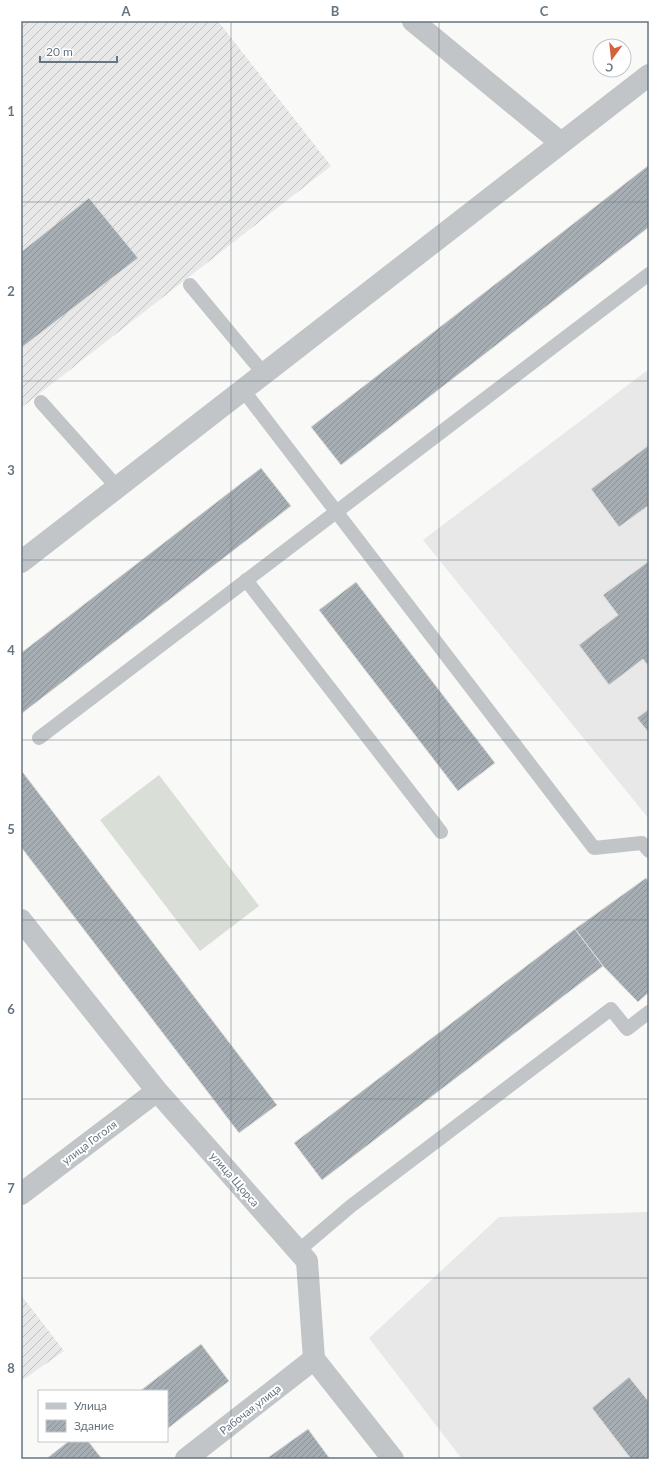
<svg xmlns="http://www.w3.org/2000/svg" width="670" height="1480" font-family="Lato,sans-serif">
	<style>
		.built { fill: #e7e8e7 }
		.industrial { fill: url(#industrial-furrows) }
		.pitch { fill: #d9ded7 }
		.building { fill: url(#building-hatch); stroke: #dbdbd9 }
		.lines { fill: none; stroke-linecap: round; stroke-linejoin: round }
		.service { stroke: #c1c5c8; stroke-width: 14 }
		.minor { stroke: #c1c5c8; stroke-width: 22 }
		.grid { fill: none; stroke: #66747f; stroke-width: 1; stroke-opacity: 0.55 }
		.labels { text-anchor: middle; dominant-baseline: central; stroke-width: 4; stroke-linejoin: round; paint-order: stroke }
		.street-label { font-size: 11px; fill: #66747f; stroke: #fff }
		.neatline { fill: none; stroke: #66747f; stroke-width: 1.5 }
		.grid-label { font-size: 13px; text-anchor: middle; font-weight: bold; fill: #66747f }
	</style>
	<defs>
		<pattern id="industrial-furrows" width="10" height="10" patternUnits="userSpaceOnUse"><rect width="10" height="10" fill="#e7e8e7"/><path d="M-1 1l2-2M0 10L10 0M9 11l2-2" fill="none" stroke="#bfc1c0"/></pattern>
		<pattern id="building-hatch" width="6" height="6" patternUnits="userSpaceOnUse"><rect width="6" height="6" fill="#a6aeb3"/><path d="M-1 1l2-2M0 6l6-6M5 7l2-2" fill="none" stroke="#8b9297"/></pattern>
	</defs>
	<rect width="100%" height="100%" fill="#f9f9f7"/>
	<!-- built -->
	<path class="built" d="M649 369V819L423 540Z
		M649 1212V1459H462L369 1338 499 1217Z"/>
	<!-- industrial -->
	<path class="industrial" d="M21 21H218L331 166 21 408Z
		M21 1295 64 1351 21 1381Z"/>
	<!-- pitch -->
	<path class="pitch" d="M159 775 259 906 200 951 100 820Z"/>
	<!-- building -->
	<path class="building" d="M649 165V227L341 465 311 427Z
		M89 198 138 258 21 348V252Z
		M649 445V505L619 527 591 489Z
		M261 468 291 506 21 714V653Z
		M649 561V667L643 659 609 685 579 645 618 615 603 595Z
		M356 582 495 763 458 791 319 610Z
		M649 709V733L637 718Z
		M21 770 277 1105 239 1133 21 847Z
		M646 878 649 882V992L638 1002 603 966 575 929Z
		M575 929 603 966 322 1180 294 1143Z
		M201 1344 229 1381 167 1429V1391H140Z
		M629 1377 649 1402V1459H631L592 1408Z
		M308 1429 330 1459H266Z
		M69 1441H88L102 1459H46Z"/>
	<g class="lines">
		<!-- service -->
		<path class="service" d="M190 285 264 374
			M243 390 594 848 642 843 649 851
			M41 402 117 487
			M246 580 441 832
			M39 738 649 274
			M298 1251 351 1206 611 1009 627 1029 649 1012"/>
		<!-- minor -->
		<path class="minor" d="M413 21 561 143
			M21 562 649 75
			M21 920 157 1091 307 1261 314 1359 393 1459
			M21 1194 157 1091
			M186 1459 314 1359"/>
	</g>
	<!-- grid -->
	<path class="grid" d="M231 21V1459M439 21V1459M21 202H649M21 381H649M21 560H649M21 740H649M21 920H649M21 1099H649M21 1278H649"/>
	<g class="labels">
		<!-- street labels -->
		<g class="street-label">
			<text transform="translate(89 1142) rotate(-37)">улица Гоголя</text>
			<text transform="translate(235 1179) rotate(49)">улица Щорса</text>
			<text transform="translate(250 1409) rotate(-38)">Рабочая улица</text>
		</g>
	</g>
	<!-- border -->
	<rect width="670" height="1480" fill="none" stroke="#ffffff" stroke-width="44"/>
	<!-- legend -->
	<rect x="38" y="1390" width="130" height="52" fill="#ffffff" stroke="#c2c7cc"/>
	<rect x="46" y="1403" width="20" height="6" fill="#c1c5c8" stroke="#c2c7cc"/>
	<text x="74" y="1410" font-size="12" fill="#66747f">Улица</text>
	<rect x="46" y="1420" width="20" height="12" fill="url(#building-hatch)" stroke="#c2c7cc"/>
	<text x="74" y="1430" font-size="12" fill="#66747f">Здание</text>
	<!-- north arrow -->
	<g transform="translate(612 58) rotate(195)"><circle r="19" fill="#ffffff" stroke="#c2c7cc"/>
	<path d="M0-3L7 15L0 10L-7 15Z" fill="#d3623e"/>
	<text y="-6" font-size="11" font-weight="bold" text-anchor="middle" fill="#66747f">С</text>
	</g>
	<!-- scale -->
	<path d="M40 56v6h77v-6" fill="none" stroke="#66747f" stroke-width="2"/>
	<text x="46" y="56" font-size="12" fill="#66747f" stroke="#ffffff" stroke-width="3" paint-order="stroke">20 m</text>
	<rect x="22" y="22" width="626" height="1436" class="neatline"/>
	<g class="grid-label">
		<text x="126" y="16">A</text>
		<text x="335" y="16">B</text>
		<text x="544" y="16">C</text>
		<text x="11" y="116">1</text>
		<text x="11" y="296">2</text>
		<text x="11" y="475">3</text>
		<text x="11" y="655">4</text>
		<text x="11" y="834">5</text>
		<text x="11" y="1014">6</text>
		<text x="11" y="1193">7</text>
		<text x="11" y="1373">8</text>
	</g>
</svg>
